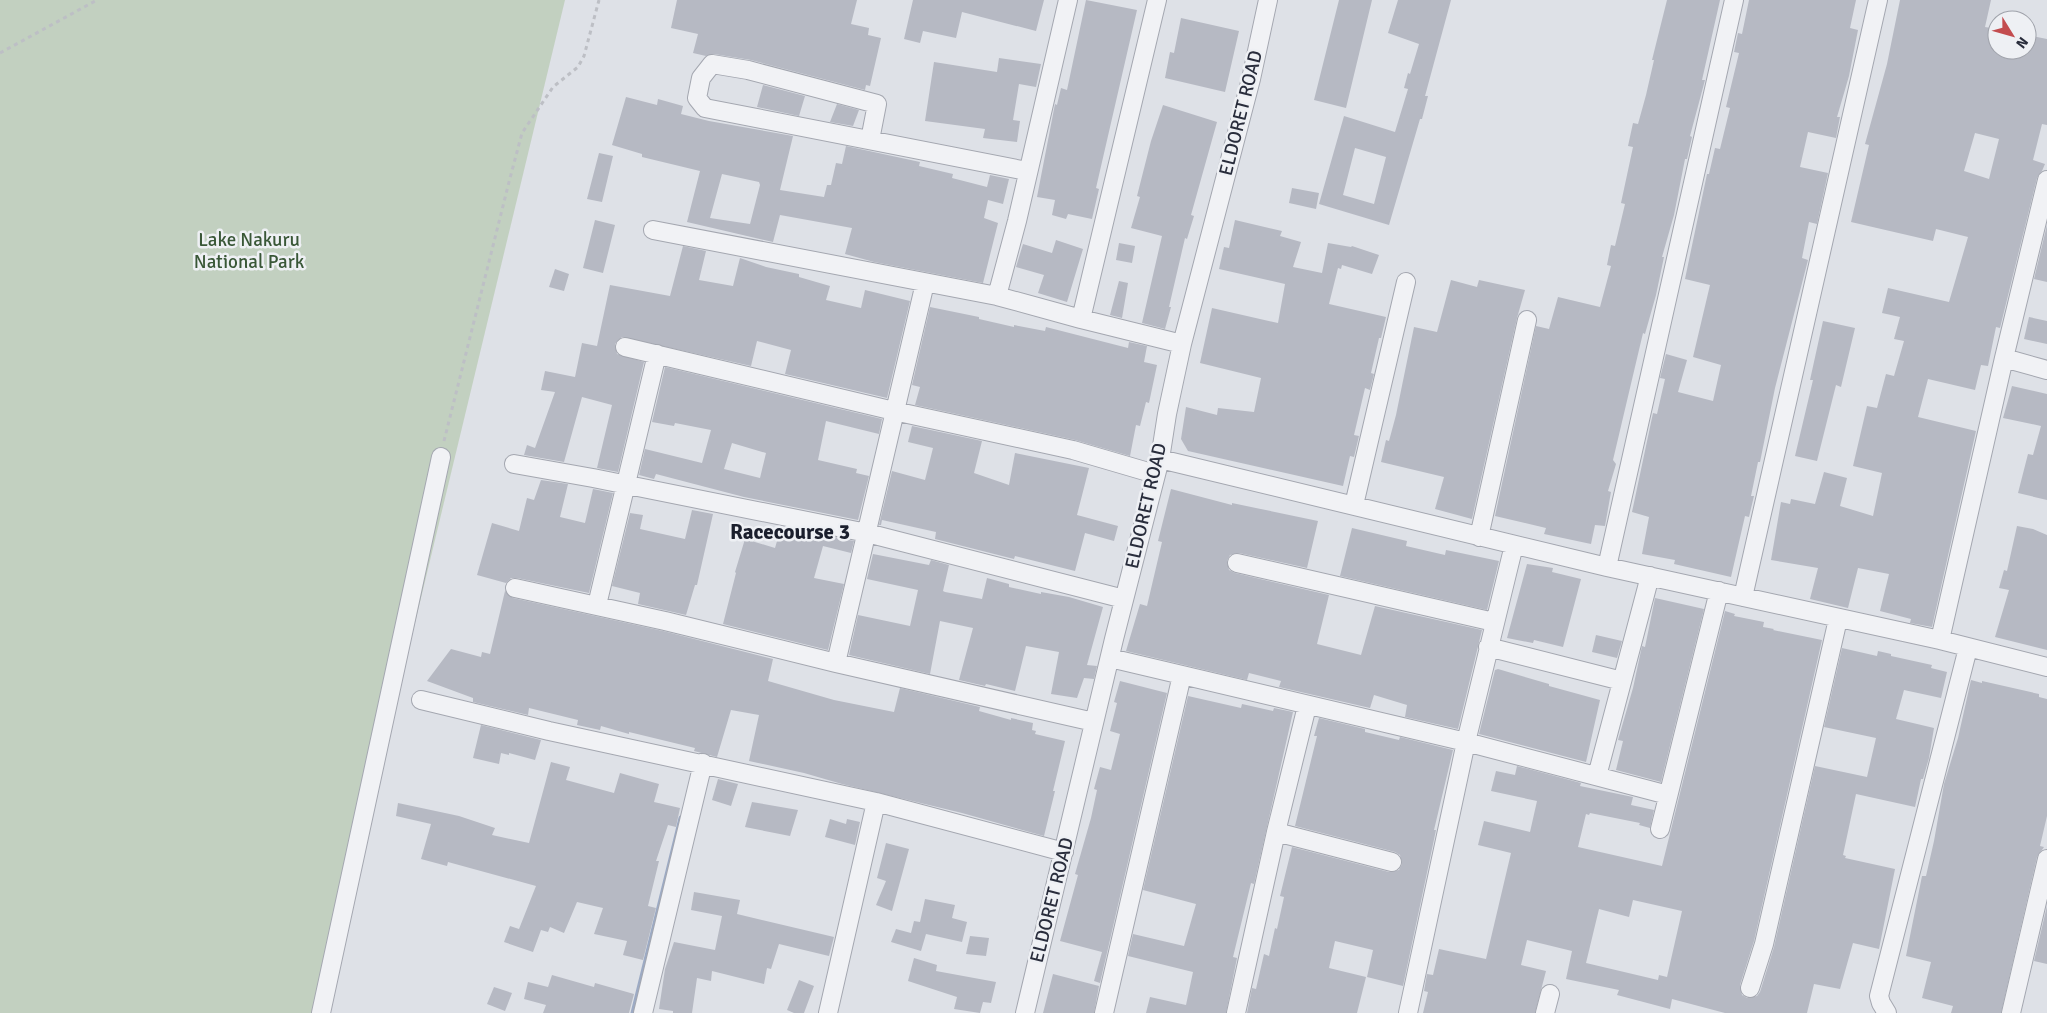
<svg xmlns="http://www.w3.org/2000/svg" width="2047" height="1013" font-family="Signika,sans-serif">
	<style>
		.green { fill: #c2d0c0 }
		.lines { fill: none; stroke-linecap: round; stroke-linejoin: round }
		.stream { stroke: #9caac4; stroke-width: 5 }
		.building { fill: #b6b9c3; fill-rule: evenodd }
		.street-casing { stroke: #a4a7b0; stroke-width: 20 }
		.path { stroke: #bdbfc5; stroke-width: 3; stroke-dasharray: 4 4; stroke-linecap: butt }
		.street { stroke: #f1f2f5; stroke-width: 18 }
		.labels { text-anchor: middle; dominant-baseline: central; stroke-width: 5; stroke-linejoin: round; paint-order: stroke }
		.street-label { font-size: 19px; fill: #292d3c; stroke: #eef0f4 }
		.park-label { font-size: 19px; fill: #395737; stroke: #eef0f4 }
		.quarter-label { font-size: 21px; font-weight: bold; fill: #1b1f2d; stroke: #eef0f4 }
	</style>
	<rect width="100%" height="100%" fill="#dee1e7"/>
	<!-- green -->
	<path class="green" d="M0 0H565L321 1013H0Z"/>
	<g class="lines">
		<!-- stream -->
		<path class="stream" d="M633 1013 681 818"/>
	</g>
	<!-- building -->
	<path class="building" d="M677 0H857L851 24 869 28 868 35 881 38 870 86 866 85 865 90 751 60 714 54 706 56 693 53 698 34 671 28Z
		M913 0H1044L1036 31 962 12 956 38 923 31 920 43 904 39Z
		M1086 0 1137 10 1096 188 1099 189 1092 219 1068 214 1066 219 1052 215 1055 200 1037 197 1055 104 1057 105 1061 88 1067 90Z
		M1339 0H1372L1346 108 1314 100Z
		M1398 0H1451L1425 96H1428L1422 119H1420L1389 225 1319 204 1344 116 1395 132 1408 89 1404 88 1408 73 1410 74 1419 44 1388 33ZM1355 148 1386 157 1374 204 1343 195Z
		M1667 0H1720L1702 80H1705L1690 136 1692 137 1687 159H1685L1674 215 1662 257H1664L1656 295 1645 334 1643 333 1613 460 1616 464 1608 491 1611 492 1605 526 1595 525 1591 544 1544 534 1546 528 1495 516 1536 326 1549 329 1558 297 1600 307 1611 266 1607 265 1611 245 1615 246 1625 204 1621 203 1633 147 1628 146 1633 123 1638 124 1646 95 1654 60H1652Z
		M1749 0H1856L1850 28 1858 30 1849 76 1837 117H1840L1836 138 1808 132 1800 167 1828 173 1817 224 1809 222 1802 258 1808 260 1775 388 1760 462H1758L1751 496H1754L1749 517 1745 516 1731 577 1674 564 1675 560 1642 554 1649 517 1632 512 1653 413 1657 414 1665 379 1660 378 1666 354 1687 360 1678 392 1713 401 1721 365 1693 357 1710 285 1685 279 1707 174H1709L1715 148 1720 149 1730 108 1726 107 1739 53 1734 52 1738 33 1742 34Z
		M1900 0H1991L1985 27 1997 29V50H2027V35L2047 39V125L2042 124 2033 160 2045 164 2042 171 2037 178 2000 328 1996 327 1988 366 1981 365 1975 390 1928 379 1918 417 1976 431 1932 627 1910 623 1911 619 1880 611 1889 574 1858 568 1848 608 1810 599 1818 568 1771 560 1781 502 1790 504 1791 499 1815 504 1824 472 1847 478 1840 506 1873 516 1882 473 1853 466 1867 406 1877 408 1886 374 1894 376 1904 341 1894 339 1900 317 1882 313 1888 288 1949 302 1968 237 1936 229 1933 241 1851 222 1869 145 1865 144 1887 64ZM1975 133 1999 139 1989 179 1964 171Z
		M1181 18 1239 31 1225 92 1165 78 1170 52 1174 53Z
		M999 58 1041 64 1036 87 1019 84 1013 120 1020 121 1017 142 983 138 985 129 925 121 934 62 997 72Z
		M763 85 805 96 799 116 757 107Z
		M626 97 657 105 658 99 683 106 681 114 709 121 793 136 780 190 824 197 827 185H831L836 163 842 164 846 146 920 162 919 166 953 174 952 178 987 187 990 175 1009 179 1003 204 988 200 984 218 998 223 983 283 874 262 845 254 852 228 780 215 773 242 687 222 700 171 642 157V154L612 145ZM722 174 759 182 760 185 750 224 710 218Z
		M837 104 859 110 853 126 830 122Z
		M1163 105 1217 122 1191 215 1194 216 1187 239 1185 238 1169 307H1171L1165 329 1142 323 1162 236 1131 228 1140 197 1137 196 1151 141Z
		M599 153 613 156 602 202 587 199Z
		M1292 188 1319 193 1316 209 1289 203Z
		M595 220 615 225 603 273 583 268Z
		M1235 220 1282 231 1280 236 1301 242 1293 267 1322 273 1328 243 1351 247 1352 246 1379 255 1372 274 1342 265 1341 269 1338 268 1329 304 1386 317 1381 338H1379L1371 373 1374 374 1370 390 1365 388 1354 435 1359 436 1354 457 1350 456 1343 486 1188 451 1181 439 1186 407 1217 415 1218 408 1254 412 1261 378 1200 363 1212 308 1278 323 1285 284 1219 269 1224 247 1229 248Z
		M2047 225V282L2034 279Z
		M1056 240 1083 249 1067 302 1038 293 1044 275 1016 267 1023 244 1052 253Z
		M1119 243 1135 246 1132 263 1116 260Z
		M683 246 706 251 699 280 733 286 740 258 766 267 799 274V277L830 286 826 300 861 308 865 290 910 301 887 398 785 374 791 350 757 341 751 366 622 337 615 344 617 354 644 362 618 472 597 468 612 405 582 397 564 462 524 455 527 445 535 448 555 392 541 390 545 371 575 377 582 343 597 346 610 285 670 296Z
		M555 269 569 274 564 291 549 287Z
		M1451 280 1477 287 1479 280 1525 290 1517 318 1472 519 1435 509 1444 477 1381 462 1386 440 1389 441 1396 415 1414 327 1437 332Z
		M1119 281 1128 283 1122 318 1110 315Z
		M930 307 979 317V319L1014 327V325L1045 331 1046 327 1128 348 1129 342 1147 346 1144 362 1157 365 1149 403 1146 402 1140 426 1136 425 1130 456 1075 440 915 405 920 387 912 385Z
		M2029 317 2047 321V344L2024 339Z
		M1823 321 1855 328 1841 387 1836 385 1817 461 1795 456 1813 380H1810Z
		M665 367 882 419 879 434 826 421 818 460 857 469 856 473 869 476 858 520 744 497 656 474 654 479 639 475 645 449 702 463 711 430 675 423 674 426 652 422ZM732 443 766 453 760 478 724 469Z
		M2012 386 2047 394V500L2018 493 2028 454 2033 455 2041 426 2003 418Z
		M912 426 982 441 974 473 1009 485 1015 453 1089 468 1077 515 1118 526 1114 541 1085 533 1075 571 1015 556 1014 559 935 539 936 532 882 520 881 525H879L892 471 925 480 933 448 908 442Z
		M541 480 568 484 560 517 585 523 593 489 613 493 589 593 517 578H511L506 583 477 575 492 523 519 531 527 498 534 500Z
		M1171 489 1232 505V503L1318 521 1307 568 1239 553 1230 555 1227 561 1229 570 1235 573 1329 595 1317 644 1361 655 1375 606 1482 630 1458 729 1405 717 1407 705 1374 695 1370 708 1279 687 1281 681 1249 673 1247 680 1126 651 1140 604 1147 606 1162 542 1158 541Z
		M692 510 713 514 697 585H695L686 615 638 604 640 593 612 586 630 513 643 515 640 529 685 539Z
		M2017 526 2033 529 2047 535V650L1995 637 2009 590 1999 588 2004 570 2007 571Z
		M1352 528 1407 541 1406 546 1445 555 1446 550 1499 561 1487 610 1340 576Z
		M780 531 803 537 805 531 854 541 851 553 823 546 814 578 844 584 828 650 723 624 736 573 735 572 745 539 775 548Z
		M873 554 929 565 931 560 949 565 943 591 945 592 982 599 987 578 1009 584V587L1041 594V592L1069 597 1103 607 1087 665 1097 666 1094 679 1084 678 1077 698 1051 694 1059 652 1026 646 1015 691 986 684 985 686 959 680 973 628 940 621 930 674 849 655 858 615 910 626 918 590 867 579Z
		M1527 564 1553 568 1552 572 1581 579 1563 647 1534 640 1533 643 1507 638Z
		M505 591 513 598 663 631 773 659 768 681 834 700 894 712 900 688 980 707 979 711 1011 720V718L1033 723 1032 730 1036 731 1035 734 1065 741 1053 791H1055L1044 836 962 813 842 784 804 773 749 761 759 715 731 710 717 757 694 751 695 748 629 732V734L601 726 600 730 577 725 578 720 529 708 528 715 473 702V698L427 681 451 649 481 657 482 652 490 654Z
		M1655 598 1704 609 1661 782 1616 770 1623 741 1618 740 1633 688 1642 646 1645 647Z
		M1725 611 1735 614 1734 616 1764 622 1763 627 1774 629 1773 630 1822 640 1754 941 1740 985 1742 995 1747 998 1757 996 1760 992 1774 947 1815 766 1867 777 1876 738 1824 727 1842 648 1877 656 1878 651 1891 654V656L1932 665 1931 668 1947 672 1941 698 1904 690 1896 719 1934 728 1929 758 1923 779H1921L1915 807 1856 794 1843 855 1846 856 1845 858 1895 869 1879 949 1853 943 1840 989 1814 984 1807 1013H1725L1672 999 1670 1009 1617 995 1619 990 1566 979 1572 951 1527 940 1521 965 1546 971 1535 1013H1423L1428 992 1424 991 1427 974 1433 975 1439 949 1486 959 1511 853 1478 845 1484 821 1530 832 1537 801 1491 791 1496 771 1515 775 1517 766 1581 783 1580 786 1633 797 1631 805 1654 810 1650 828 1639 825 1640 823 1590 813 1589 815 1586 814 1578 847 1662 866ZM1633 900 1682 911 1667 977 1659 975 1658 980 1586 963 1599 909 1629 917Z
		M1596 635 1622 641 1617 658 1592 652Z
		M1498 669 1549 684V686L1600 700 1586 762 1479 734 1495 670Z
		M1971 680 1982 683V681L2039 694V697L2047 699V816L2040 846 2044 847 2037 857 2001 1013H1951L1953 1006 1922 998 1931 962 1906 956 1922 876H1926L1934 841 1944 784 1958 738Z
		M1120 681 1167 693 1100 983 1094 981 1102 952 1060 941 1078 875 1075 874 1091 818 1097 790 1094 789 1100 767 1111 770 1120 734 1110 731 1117 703 1114 702Z
		M1188 696 1241 708 1242 704 1273 711 1274 708 1293 712 1254 884 1251 883 1233 957 1237 958 1226 1013H1146L1150 997 1186 1005 1193 972 1128 956 1133 934 1184 946 1196 904 1143 890Z
		M1319 718 1365 729V732L1399 740 1400 737 1453 750 1434 830H1436L1403 986 1367 977 1373 950 1335 941 1329 968 1366 977 1357 1013H1247L1252 988 1256 989 1264 954 1269 956 1275 928 1277 929 1284 897 1280 896 1292 847 1389 872 1399 870 1402 864 1400 855 1395 852 1295 826 1317 736H1314Z
		M481 725 541 740 535 760 509 753V755L501 753 499 764 473 758Z
		M551 762 570 767 566 780 614 793 620 773 659 784 654 802 680 808 676 827 668 825 656 861H659L648 906 656 908 643 960 623 955 627 941 594 934 603 908 577 902 564 933 550 927 548 932 541 930 533 952 504 942 510 926 519 929 536 886 448 862 447 866 421 859 431 824 396 816 398 803 459 816 495 828 492 835 529 843Z
		M718 779 738 784 731 806 712 800Z
		M752 802 798 810 790 836 745 827Z
		M830 819 846 824 847 819 860 822 855 845 825 837Z
		M886 843 909 849 892 911 876 905 886 881 877 878Z
		M694 892 740 900 737 914 834 937 829 956 779 944 771 969 767 968 764 984 712 971 711 981 697 978 692 1013H673V1011L659 1009 665 969 674 942 715 950 722 916 691 910Z
		M925 899 955 905 952 918 967 922 962 942 926 934 921 951 891 942 896 929 911 933 914 921 920 922Z
		M2047 906V964L2034 961Z
		M970 936 989 938 986 956 966 954Z
		M914 958 937 965 936 971 996 982 991 1003 983 1002 980 1013 954 1009 957 997 908 981Z
		M1053 974 1099 986 1094 1013H1043Z
		M552 975 594 987 595 983 634 994 629 1013H543L546 1005 524 999 528 982 548 987Z
		M799 980 814 986 804 1013H794L787 1010Z
		M494 987 512 993 505 1011 487 1004Z"/>
	<g class="lines">
		<!-- street casing -->
		<g class="street-casing">
			<path id="street" d="M1157 0 1081 319 1182 344
				M870 140 877 104 748 70 712 64 701 78 697 98 705 108 1027 171
				M653 230 997 296 1081 319
				M997 296 1017 221 1068 0
				M625 347 894 411 1073 450 1155 474
				M2004 358 2047 370
				M1160 459 1607 567 1940 640 2047 667
				M514 464 593 478 867 533 1124 599
				M1354 505 1406 282
				M1479 537 1527 320
				M1237 563 1494 622
				M1607 567 1734 0
				M515 588 665 621 836 663 1094 722
				M1743 597 1878 0
				M597 605 657 354
				M1940 640 2004 358 2047 180
				M1488 647 1622 681
				M1110 658 1466 742 1668 795
				M836 663 925 283
				M421 700 549 731 876 802
				M1597 776 1650 576
				M1660 829 1719 591
				M1276 832 1392 862
				M1750 988 1764 944 1838 619
				M321 1013 441 457
				M643 1013 703 763
				M828 1013 876 802 1064 852
				M1025 1013 1114 639 1160 459 1167 414 1182 344 1251 79 1268 0
				M1104 1013 1182 675
				M1236 1013 1276 832 1307 706
				M1408 1013 1466 742 1514 545
				M1545 1013 1550 994
				M1887 1013 1881 1003 1879 996 1968 648
				M2011 1013 2047 859"/>
		</g>
		<!-- path -->
		<path class="path" d="M0 53 97 0
			M444 441 509 182 522 133 553 87 578 67 584 56 599 0"/>
		<!-- street -->
		<use href="#street" class="street"/>
	</g>
	<g class="labels">
		<!-- street labels -->
		<g class="street-label">
			<text transform="translate(1241 113) rotate(-76)">ELDORET ROAD</text>
			<text transform="translate(1146 506) rotate(-77)">ELDORET ROAD</text>
			<text transform="translate(1052 900) rotate(-76)">ELDORET ROAD</text>
		</g>
		<!-- park labels -->
		<g class="park-label">
			<text x="249" y="240">Lake Nakuru<tspan x="249" dy="22">National Park</tspan></text>
		</g>
		<!-- quarter labels -->
		<g class="quarter-label">
			<text x="790" y="532">Racecourse 3</text>
		</g>
	</g>
	<!-- north arrow -->
	<g transform="translate(2012 35) rotate(127)"><circle r="24" fill="#eef0f4" stroke="#9fa2aa"/>
	<path d="M0-4L9 19L0 12L-9 19Z" fill="#c34c4f"/>
	<text y="-8" font-size="14" font-weight="bold" text-anchor="middle" fill="#292d3c">N</text>
	</g>
</svg>
